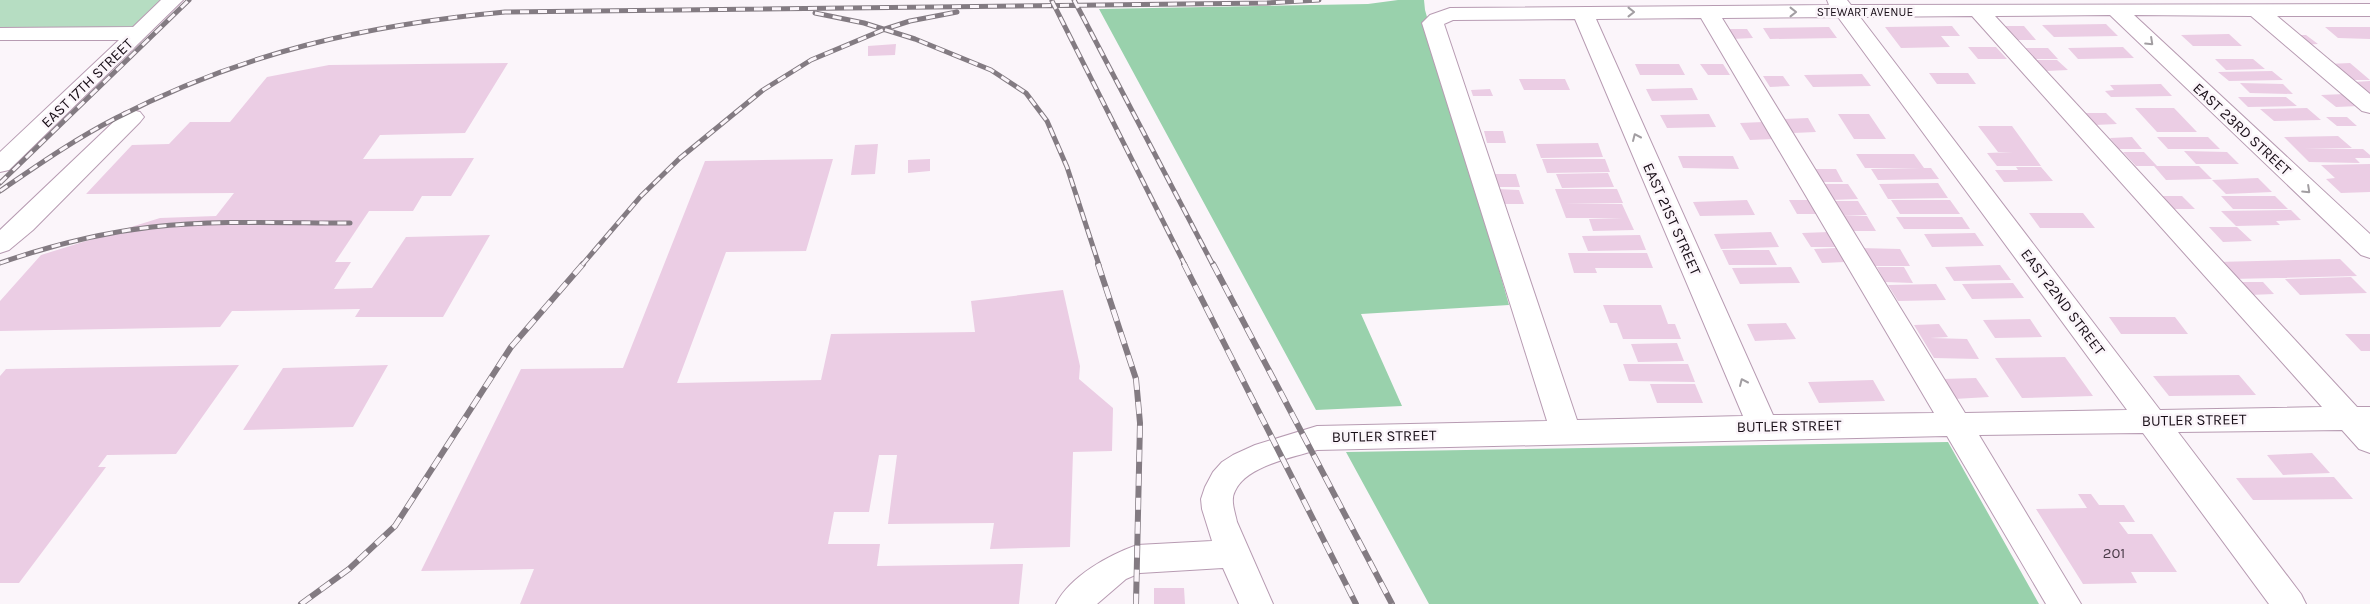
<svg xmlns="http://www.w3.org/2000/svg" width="2370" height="604" font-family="Karla,sans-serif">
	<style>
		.green { fill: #b6ddc2 }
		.forest { fill: #99d1ac }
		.building { fill: #ebcde4 }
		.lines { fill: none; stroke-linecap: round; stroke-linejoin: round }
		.minor-casing { stroke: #b79bb2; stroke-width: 2 }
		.minor { fill: #fff; fill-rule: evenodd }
		.rail-far1-casing { stroke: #837b82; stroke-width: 5 }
		.rail-casing { stroke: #837b82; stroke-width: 6 }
		.rail-far1 { stroke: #fbf5fa; stroke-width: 3; stroke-dasharray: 9; stroke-linecap: butt }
		.rail { stroke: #fbf5fa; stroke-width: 4.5; stroke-dasharray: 12; stroke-linecap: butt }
		.oneway { stroke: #a29ea2 }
		.labels { text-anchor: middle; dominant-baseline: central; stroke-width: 5; stroke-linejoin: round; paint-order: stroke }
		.far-street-label { font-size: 12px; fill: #170d16; stroke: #fbf5fa }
		.street-label { font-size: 15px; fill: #170d16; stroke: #fbf5fa }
		.near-number-label { font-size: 15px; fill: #4c3d4a }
	</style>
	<rect width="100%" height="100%" fill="#fbf5fa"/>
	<!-- green -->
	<path class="green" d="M0 0H166L136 27 0 30Z"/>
	<!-- forest -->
	<path class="forest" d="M1398 0H1424L1425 10 1509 305 1361 314 1402 406 1316 410 1099 9 1368 4Z
		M1948 442 2039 604H1429L1346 452Z"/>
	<!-- building -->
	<path class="building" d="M2106 24 2118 36 2054 37 2042 25Z
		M1952 26 1960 36H1941L1950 47 1901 48 1885 27Z
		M2005 26H2024L2036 40H2016Z
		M1829 27 1837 38 1770 39 1763 28Z
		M2325 27H2370V39L2338 38Z
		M1726 29H1747L1753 38 1732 39Z
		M2229 34 2242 46H2193L2181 35Z
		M2290 35H2306L2318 44 2302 45Z
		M896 44 895 55 868 56V46Z
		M1968 47H1996L2007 59H1978Z
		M2123 47 2134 58 2078 59 2068 48Z
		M2024 48H2048L2058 59H2034Z
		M2215 59H2253L2265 69 2226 70Z
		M2035 60H2057L2068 70 2046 71Z
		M508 63 465 133 380 135 363 159 474 158 451 196H422L413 211H369L335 262H351L334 289 372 288 406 237 490 235 443 317H355L360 309 242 311H232L220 327 0 331V301L41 255 160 218 216 216 234 193 86 194 132 145 169 144 190 122H230L267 77 329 65Z
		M2350 63 2370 80H2348L2328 64Z
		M1635 64H1679L1685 75H1640Z
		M1700 64H1723L1730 75H1708Z
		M2272 71 2283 80 2229 81 2218 72Z
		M1929 73H1968L1976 84H1937Z
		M1862 74 1871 86 1813 87 1804 75Z
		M1763 76H1783L1790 86 1770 87Z
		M1519 79H1565L1570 90H1524Z
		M2370 81V93H2368L2354 82Z
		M2240 83 2283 84 2293 94 2250 93Z
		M2161 84 2172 96 2111 97 2105 91 2114 90 2110 85Z
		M1692 88 1698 100 1652 101 1646 89Z
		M1490 89 1493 96H1473L1471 90Z
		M2345 94 2359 106 2336 107 2321 95Z
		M2238 97H2286L2297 106 2248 107Z
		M2135 108H2174L2197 132H2157Z
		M2307 108 2321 120 2274 121 2260 109Z
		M2084 113H2106L2117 124 2095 125Z
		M1709 114 1716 127 1667 128 1660 115Z
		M1838 114H1869L1886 139H1854Z
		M2326 117H2347L2357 126H2337Z
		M1808 118 1816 132 1793 133 1784 119Z
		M1763 122 1774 139 1750 140 1740 123Z
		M1978 126H2012L2041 166H1997L1987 153 2013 152H1998Z
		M1484 131H1503L1506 143H1487Z
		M2338 136 2352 148 2304 149H2363L2370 155V158H2355L2360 163 2309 162 2284 137Z
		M2132 137 2142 149H2119L2110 138Z
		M2157 137H2208L2220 149H2168Z
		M1598 143 1603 157 1541 158 1536 144Z
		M878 144 875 174 851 175 855 145Z
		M2184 151 2227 152 2239 164H2196Z
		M2123 152H2144L2157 166H2136Z
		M1856 154H1914L1924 168H1931L1939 179 1878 180 1871 169 1921 168H1865Z
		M1678 156H1733L1739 169 1683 168Z
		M833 159 806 251 726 252 677 383 821 380 831 334 975 332 971 301 1063 290 1080 366 1079 379 1113 408 1112 451 1073 452 1070 547 990 549 994 523 888 524 897 455H879L869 512H834L828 544H880L877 566 1023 564 1019 604H520L534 569 421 571 521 369 623 368 705 161Z
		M930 159V171L908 173V160Z
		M1542 159H1605L1610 172 1547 173Z
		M2370 164V192L2341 193 2326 179 2335 178 2321 165Z
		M2154 166H2199L2212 179 2166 180Z
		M2016 167H2041L2053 181 2004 182 1995 170H2018Z
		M1814 169H1836L1843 182H1821Z
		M1608 173 1614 187 1562 188 1556 174Z
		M1495 174H1516L1520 187H1498Z
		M2258 178 2272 192 2226 194 2212 180Z
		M1938 183 1948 198 1888 199 1879 184Z
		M1821 184H1848L1858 199 1831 200Z
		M1497 189 1519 190 1524 204H1501Z
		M1555 189H1617L1623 203 1564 204H1622L1634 230 1593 231 1589 219 1623 218H1566Z
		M2158 196H2182L2195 209H2170Z
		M2221 196H2275L2288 209H2233Z
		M1747 200 1755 215 1700 216 1693 202Z
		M1789 200H1810L1818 214H1797Z
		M1891 200H1950L1960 214H1900Z
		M1832 201H1858L1867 215 1841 216Z
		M2291 210 2301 220 2276 221 2280 225 2236 226 2221 211Z
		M2029 213H2083L2095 228H2040Z
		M1842 216H1867L1876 231H1851Z
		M1896 217H1962L1970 229H1904Z
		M2209 227H2237L2252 241 2223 242Z
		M1771 232 1779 247 1721 249 1714 234Z
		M1829 232 1838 247H1811L1802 233Z
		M1975 233 1984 246 1932 247 1924 234Z
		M1640 235 1646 250 1588 251 1582 236Z
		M1836 248 1845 262 1822 263 1814 249Z
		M1859 248 1900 249 1910 266H1868Z
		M1722 250H1769L1777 265H1729Z
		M1568 253H1647L1653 268H1595L1597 273H1574Z
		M2340 259 2357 276 2231 279 2216 262Z
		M2000 265 2011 280 1954 281 1945 267Z
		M1791 267 1800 283 1740 284 1732 268Z
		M1877 267H1904L1913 283 1885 282Z
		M2351 277 2367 293 2300 295 2285 279Z
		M2239 282H2263L2274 294 2250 295Z
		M2013 283 2024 298 1972 299 1962 284Z
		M1936 284 1946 300 1898 301 1888 285Z
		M1603 305H1661L1668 324H1675L1681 339H1623L1617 323H1610Z
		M2109 317H2175L2188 334H2121Z
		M2030 319 2042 337 1995 338 1983 320Z
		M1786 323 1796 339 1755 341 1747 324Z
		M1939 324 1948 337 1930 338 1967 339 1979 359 1934 358 1914 325Z
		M2345 334H2370V351H2361Z
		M1677 343 1684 361 1638 362 1631 344Z
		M2065 357 2093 396 2022 398 1995 358Z
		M1623 364H1688L1695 382 1629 381Z
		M239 365 176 454 107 455 98 467H106L19 583H0V376L6 369Z
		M388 365 353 427 243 430 283 368Z
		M2239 375 2256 395 2169 396 2153 376Z
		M1976 378 1989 397 1954 399 1942 379Z
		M1873 380 1885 401 1819 403 1808 382Z
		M1650 384H1695L1703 403H1657Z
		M2312 453 2330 473 2283 475 2267 455Z
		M2334 477 2353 499 2253 500 2236 478Z
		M2078 494H2091L2099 505H2124L2135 522H2119L2128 534H2152L2177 572H2131L2137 583 2083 584 2036 509 2087 508Z
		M1154 588H1184L1185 604H1154Z"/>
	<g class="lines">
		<!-- minor casing -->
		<g class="minor-casing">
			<path id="minor" d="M161 0H183L9 170 0 172V152L119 40H0V28L133 27Z
				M1827 0H1847L1851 5 2370 4V16H2277L2370 94V113L2362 111 2251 16 2134 15 2370 234V258L2361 255 2110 15 1995 16 2357 407H2370V453L2359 449 2342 430 2178 432 2301 594 2306 604H2269L2143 433 1979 435 2081 604H2046L1947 436 1317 450C1294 457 1246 466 1235 491 1230 500 1235 512 1237 522L1273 604H1239L1223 568 1140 573 1126 579 1097 604H1056C1070 576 1109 555 1137 545L1212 541 1202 509 1201 499 1205 487 1213 472 1222 462 1233 455 1255 445 1317 426 1547 421 1422 23 1430 15 1450 8 1829 5ZM1972 16 2322 407 2160 410 1860 17ZM1838 17 2127 410 1965 413 1722 18ZM1701 18 1934 413 1773 415 1596 19ZM1575 19 1743 416 1577 420 1444 24 1453 20Z
				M132 110 140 112 144 117 140 122 33 230 9 250 0 253V230L124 112Z"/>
		</g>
		<!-- minor -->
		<use href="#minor" class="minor"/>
		<!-- rail-far1 casing -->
		<g class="rail-far1-casing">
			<path id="rail-far1" d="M1074 0 1213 265
				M1052 1 1185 265
				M815 13 864 23 915 39 991 70 1026 93 1047 121 1067 167 1099 265
				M0 183 189 0
				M0 191C38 165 75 139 116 118 242 53 364 25 505 12L1267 3 1319 0
				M0 263C49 246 100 233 152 227 218 220 284 223 350 223
				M582 265 641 196 680 158 763 90 811 60 885 29 910 21 957 12"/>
		</g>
		<!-- rail casing -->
		<g class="rail-casing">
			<path id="rail" d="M1098 264 1136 379 1140 423 1136 604
				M1184 264 1356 604
				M1213 264 1392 604
				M301 604 349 569 395 526 511 347 583 264"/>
		</g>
		<!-- rail-far1 -->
		<use href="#rail-far1" class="rail-far1"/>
		<!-- rail -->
		<use href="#rail" class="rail"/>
	</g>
	<!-- one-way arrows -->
	<defs><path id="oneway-chevron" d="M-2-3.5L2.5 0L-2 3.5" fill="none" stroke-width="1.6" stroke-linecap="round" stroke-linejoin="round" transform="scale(1.25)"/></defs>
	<g class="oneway">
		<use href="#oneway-chevron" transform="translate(1631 12)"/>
		<use href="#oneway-chevron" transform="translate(1793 12)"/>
		<use href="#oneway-chevron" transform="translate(2150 42) rotate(43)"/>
		<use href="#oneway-chevron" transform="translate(1636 137) rotate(-114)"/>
		<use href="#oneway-chevron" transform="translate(2307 190) rotate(43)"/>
		<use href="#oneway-chevron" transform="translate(1743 382) rotate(-114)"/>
	</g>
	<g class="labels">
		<!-- far-street labels -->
		<g class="far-street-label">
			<text x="1865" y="12">STEWART AVENUE</text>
		</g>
		<!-- street labels -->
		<g class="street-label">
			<text transform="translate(87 83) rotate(-44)">EAST 17TH STREET</text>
			<text transform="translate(2242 129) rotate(43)">EAST 23RD STREET</text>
			<text transform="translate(1672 219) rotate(66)">EAST 21ST STREET</text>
			<text transform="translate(2063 302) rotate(53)">EAST 22ND STREET</text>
			<text transform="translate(2194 420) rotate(-1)">BUTLER STREET</text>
			<text transform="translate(1789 426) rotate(-1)">BUTLER STREET</text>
			<text transform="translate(1384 436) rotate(-1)">BUTLER STREET</text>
		</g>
		<!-- near-number labels -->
		<g class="near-number-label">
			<text x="2114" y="553">201</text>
		</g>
	</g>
</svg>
